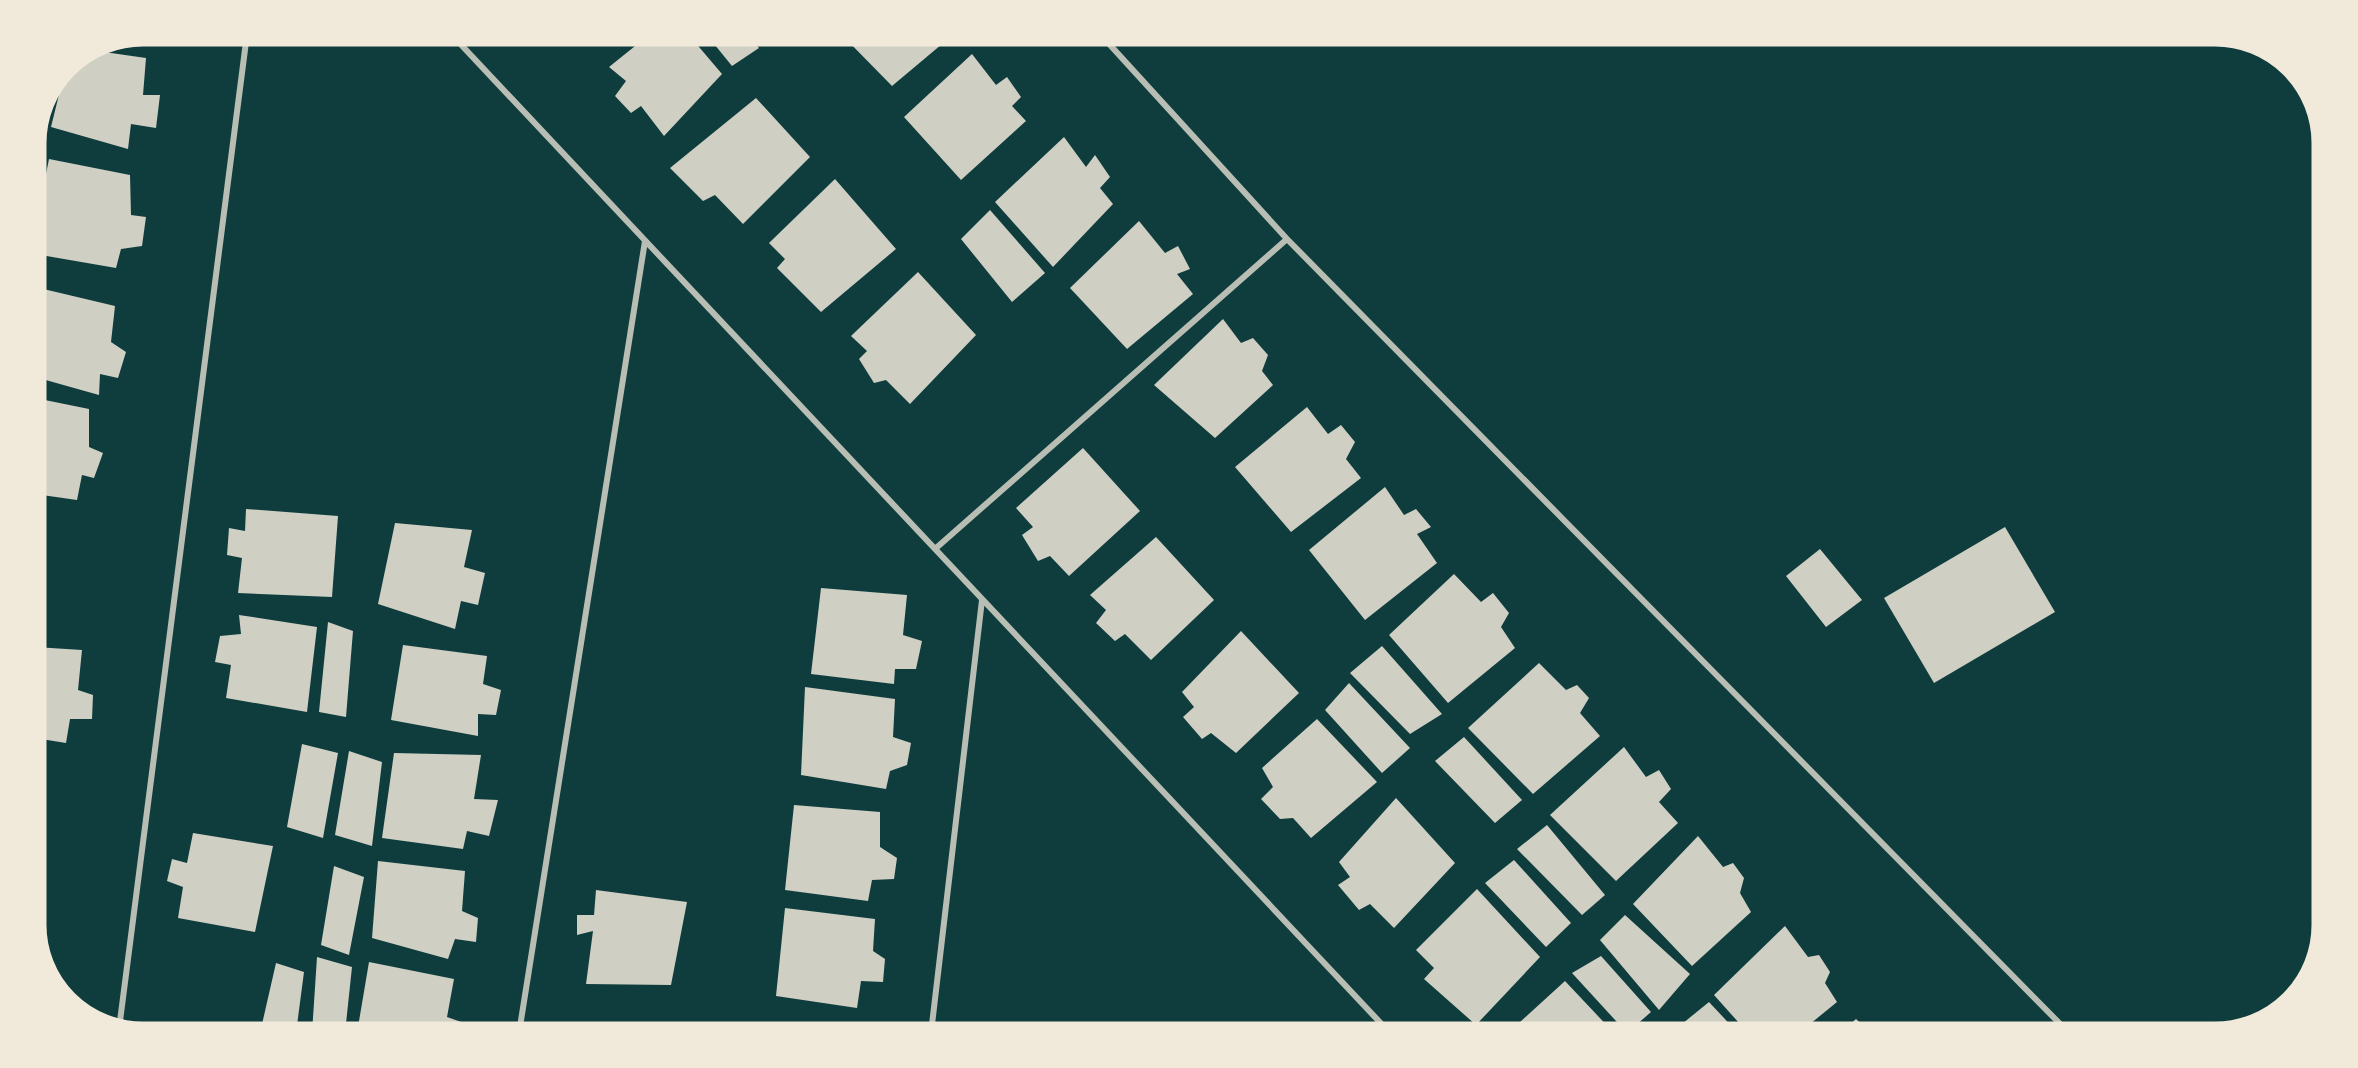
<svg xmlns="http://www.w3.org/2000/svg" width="2358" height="1068" font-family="Mulish,sans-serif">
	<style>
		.building { fill: #cfcfc3 }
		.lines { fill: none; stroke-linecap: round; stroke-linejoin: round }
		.minor { stroke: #b8beb3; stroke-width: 6 }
		.rim { fill: none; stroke: #f1e9da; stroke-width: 3 }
	</style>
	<rect width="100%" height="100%" fill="#0f3d3e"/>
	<!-- building -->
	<path class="building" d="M650 34H688L722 74 664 136 641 106 631 113 615 96 626 81 609 67Z
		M706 34H748L759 48 732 66Z
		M841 34H954L892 86Z
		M90 50 146 58 143 95H160L156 128 131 124 128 149 51 127 66 66Z
		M972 54 996 85 1007 77 1021 97 1012 106 1026 121 961 180 904 117Z
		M756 98 810 157 743 224 715 195 703 201 670 168Z
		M1064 137 1086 167 1095 155 1110 177 1100 188 1113 204 1053 267 995 202Z
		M49 159 130 175 131 215 146 217 142 246 121 249 116 268 35 254V229Z
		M835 179 896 249 821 312 777 268 785 259 769 243Z
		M990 210 1045 273 1012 302 961 239Z
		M1139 221 1165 253 1178 246 1190 269 1177 274 1193 294 1127 349 1070 288Z
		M918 272 976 335 910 404 886 380 874 383 859 359 867 351 851 336Z
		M35 287 115 306 111 342 126 352 118 378 100 374 99 395 35 377Z
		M1223 319 1241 343 1253 338 1268 355 1262 371 1273 385 1215 438 1154 385Z
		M35 398 89 409V447L103 453 94 478 82 475 77 500 35 494Z
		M1307 407 1328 434 1341 425 1355 442 1346 459 1361 478 1291 532 1235 467Z
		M1083 448 1140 511 1069 576 1050 556 1038 561 1022 535 1033 527 1016 508Z
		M1385 487 1404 515 1416 509 1431 527 1417 534 1437 563 1365 620 1309 550Z
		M246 509 338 516 332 597 238 593 242 558 227 555 229 528 245 531Z
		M395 523 472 530 464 567 485 573 478 605 461 601 455 629 378 604Z
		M2005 527 2055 612 1934 683 1884 598Z
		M1156 537 1214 600 1151 660 1125 634 1115 641 1096 623 1106 610 1090 595Z
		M1820 549 1862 600 1826 627 1786 576Z
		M1454 574 1481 602 1493 593 1509 613 1501 627 1515 648 1448 703 1389 635Z
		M821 588 907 595 903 635 922 641 916 669H895L894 684 811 674Z
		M239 615 317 627 307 712 226 698 231 665 215 662 220 636 241 634Z
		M328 622 353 631 346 717 319 712Z
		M1241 631 1299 693 1236 753 1211 733 1202 739 1183 717 1194 707 1182 692Z
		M403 645 487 656 483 684 501 690 496 715 478 714V736L391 720Z
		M1382 646 1442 714 1410 734 1350 673Z
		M35 647 82 650 78 690 93 695 92 719H70L66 743 35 738Z
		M1539 663 1566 690 1577 685 1589 698 1580 713 1600 736 1533 794 1468 728Z
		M1349 683 1410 748 1382 773 1325 710Z
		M805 687 895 699 893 737 911 743 907 765 890 771 886 789 801 775Z
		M1317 719 1377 782 1311 838 1293 818 1280 819 1261 799 1273 787 1262 768Z
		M1464 737 1522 800 1495 823 1435 761Z
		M302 744 338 753 323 838 287 827Z
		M1624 747 1646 777 1659 770 1671 789 1659 802 1678 823 1616 881 1550 815Z
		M349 751 382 762 372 846 335 835Z
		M394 753 481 755 474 799 498 800 489 836 467 831 463 849 382 838Z
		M1396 798 1455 863 1394 928 1370 904 1359 910 1338 885 1350 877 1339 862Z
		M794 805 880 812V847L897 858 894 879 872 880 868 901 785 890Z
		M1547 825 1605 895 1582 915 1517 849Z
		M193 833 273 846 255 932 178 918 183 887 167 881 172 859 187 863Z
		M1698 836 1723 867 1733 863 1744 878 1740 893 1751 912 1692 966 1633 904Z
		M1514 860 1571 923 1546 947 1485 883Z
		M378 861 465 871 462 911 478 918 476 942 455 939 448 959 372 938Z
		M334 866 364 877 349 955 321 945Z
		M1477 889 1540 957 1476 1025 1424 979 1434 968 1416 950Z
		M596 890 687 902 671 985 586 984 593 931 577 935V915H594Z
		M785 908 875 919 873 951 885 959 883 982 861 981 857 1008 776 996Z
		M1625 915 1690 974 1659 1010 1600 940Z
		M1785 926 1808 957 1819 955 1830 972 1825 983 1837 1002 1799 1033H1748L1714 995Z
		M1601 956 1651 1012 1627 1033 1572 973Z
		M317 957 352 967 345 1033H312Z
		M369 962 454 979 447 1017 467 1024 463 1033H357Z
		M276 963 304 972 296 1033H260Z
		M1565 981 1614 1033H1508Z
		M1709 1002 1738 1033H1682L1677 1028Z
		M1856 1019 1871 1033H1840Z
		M769 1023H864L862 1033H769Z"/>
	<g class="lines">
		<!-- minor -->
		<path class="minor" d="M451 34 1390 1033
			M1100 34 1287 239 2069 1033
			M935 549 1287 239
			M119 1029 247 34
			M519 1033 645 241
			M931 1033 982 600"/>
	</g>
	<!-- crop -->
	<path d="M0 0H2358V1068H0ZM143 45H2215A98 98 0 0 1 2313 143V925A98 98 0 0 1 2215 1023H143A98 98 0 0 1 45 925V143A98 98 0 0 1 143 45Z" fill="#f1e9da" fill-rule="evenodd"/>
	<path class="rim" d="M143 45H2215A98 98 0 0 1 2313 143V925A98 98 0 0 1 2215 1023H143A98 98 0 0 1 45 925V143A98 98 0 0 1 143 45Z"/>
</svg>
